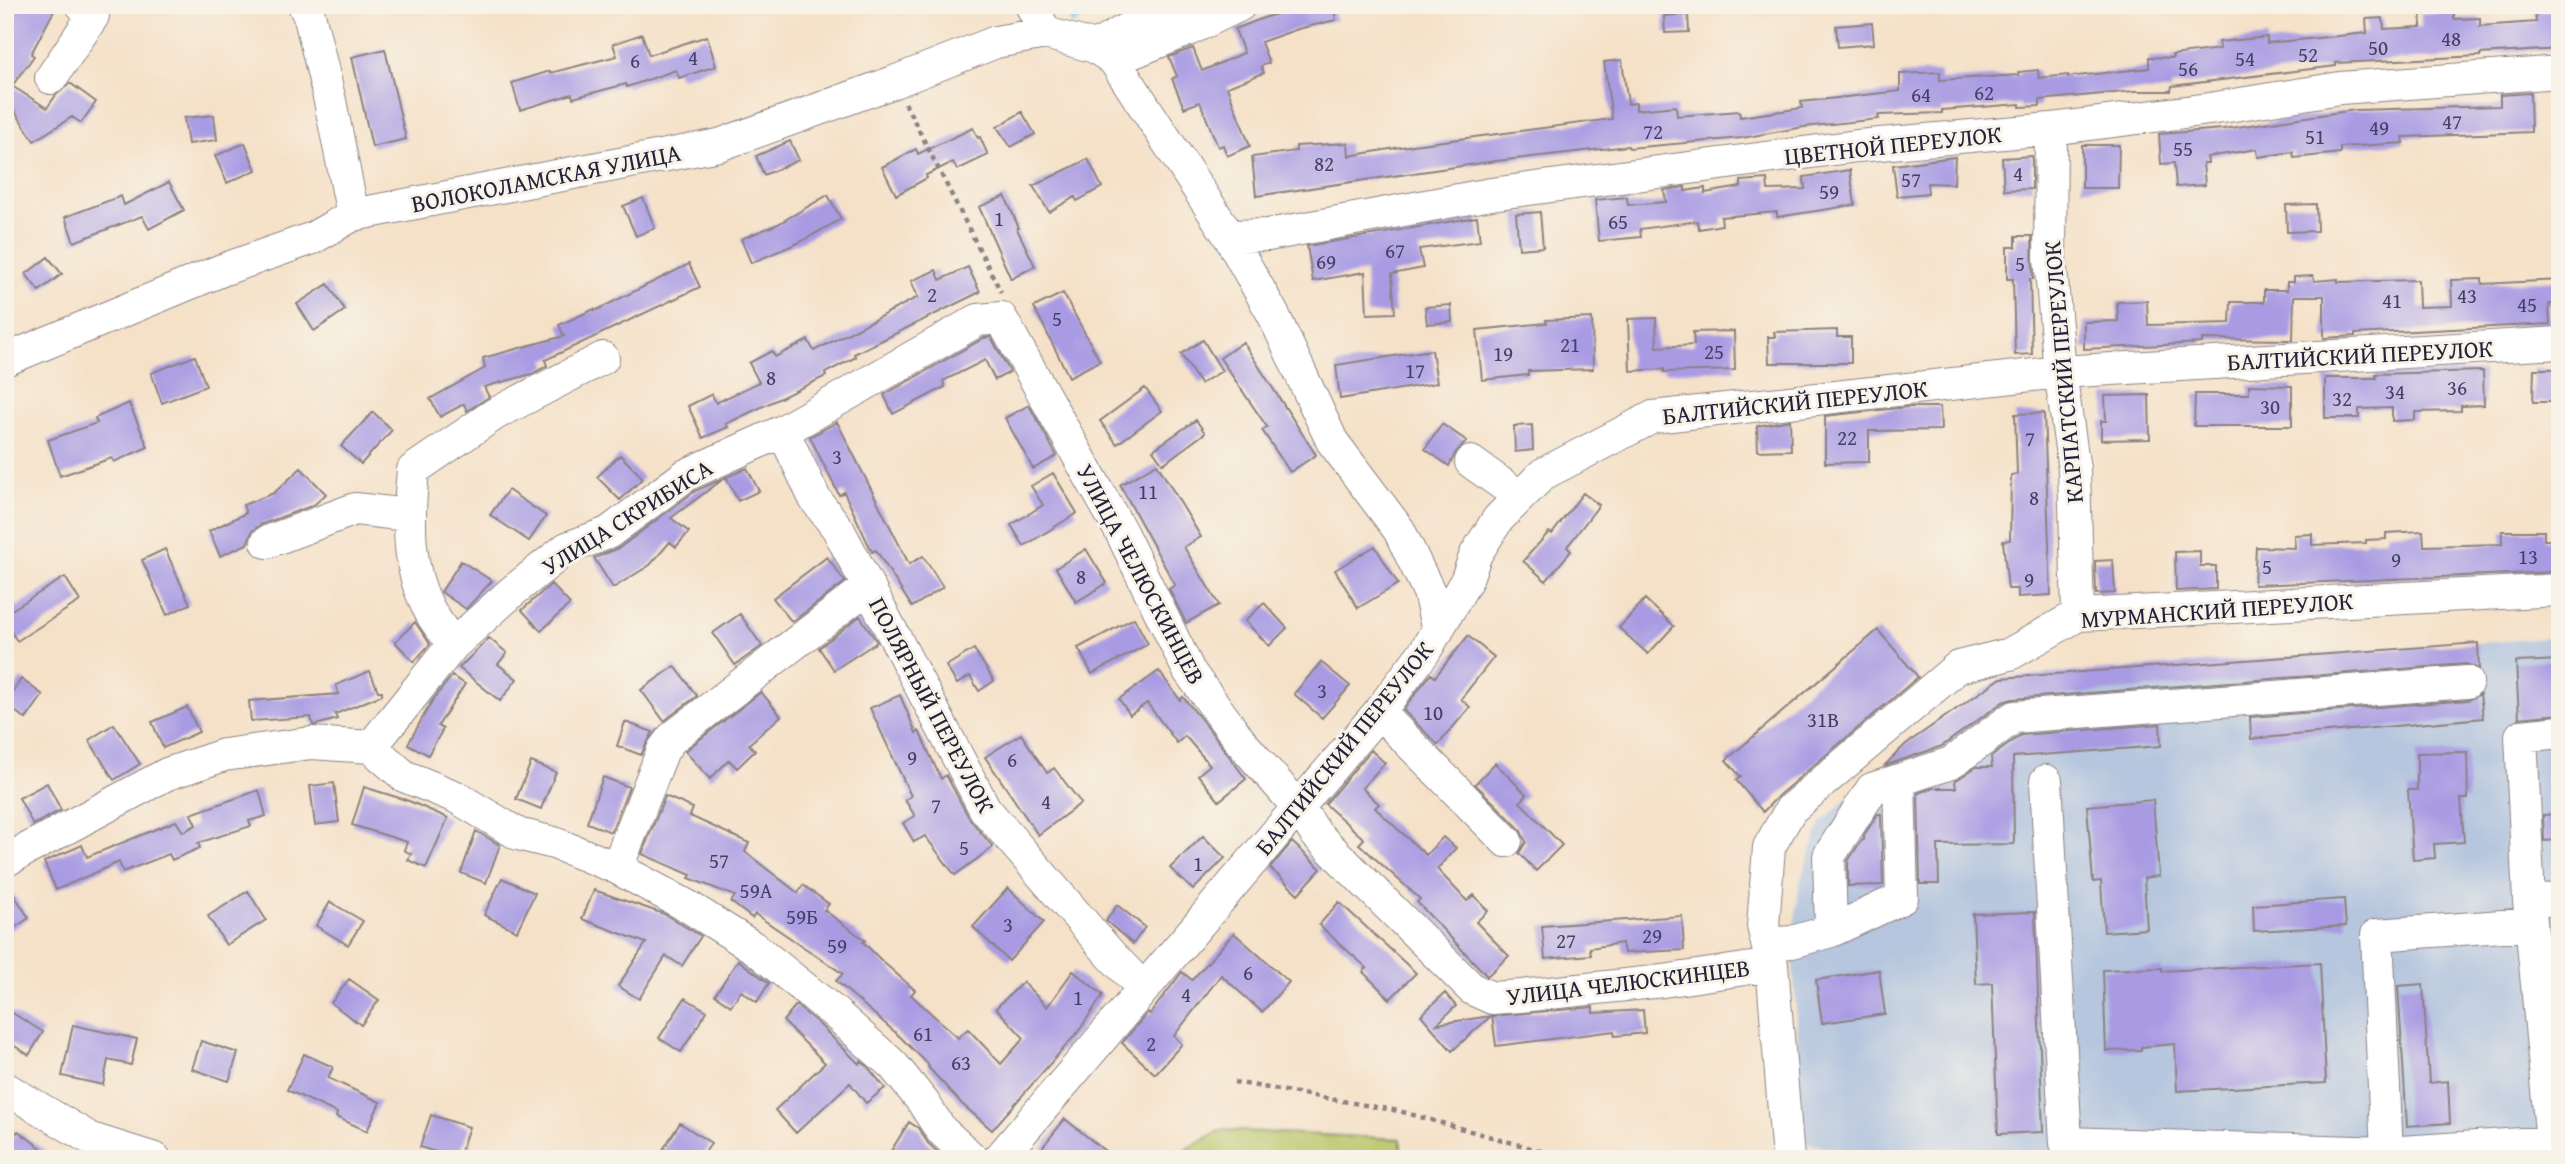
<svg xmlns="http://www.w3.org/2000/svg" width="2565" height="1164" font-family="'Gentium Book Plus',serif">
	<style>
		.industrial { fill: #b6c6de }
		.green { fill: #b7c364; stroke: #6c7250; stroke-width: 2 }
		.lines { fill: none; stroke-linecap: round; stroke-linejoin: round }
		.stream { stroke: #68bae4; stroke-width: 7 }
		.building { fill: #a99be3 }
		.minor-casing { stroke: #8c8282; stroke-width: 34 }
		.path { stroke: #8c8282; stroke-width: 4.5; stroke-dasharray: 5 5; stroke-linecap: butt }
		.minor { stroke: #fff; stroke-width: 32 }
		.labels { text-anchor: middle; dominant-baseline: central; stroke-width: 6; stroke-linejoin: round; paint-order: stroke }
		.number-label { font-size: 21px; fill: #444065 }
		.street-label { font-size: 24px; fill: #22223b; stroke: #f7f3e8 }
	</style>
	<rect width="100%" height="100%" fill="#f7f3e8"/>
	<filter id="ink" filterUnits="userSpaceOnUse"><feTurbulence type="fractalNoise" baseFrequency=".0143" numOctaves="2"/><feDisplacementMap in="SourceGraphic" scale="14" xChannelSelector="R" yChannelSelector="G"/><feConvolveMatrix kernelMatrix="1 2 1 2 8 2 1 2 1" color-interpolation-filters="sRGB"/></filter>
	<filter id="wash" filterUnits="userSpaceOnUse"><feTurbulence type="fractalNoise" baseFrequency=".00686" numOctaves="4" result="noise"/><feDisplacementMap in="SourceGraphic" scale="28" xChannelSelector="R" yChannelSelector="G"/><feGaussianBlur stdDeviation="1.57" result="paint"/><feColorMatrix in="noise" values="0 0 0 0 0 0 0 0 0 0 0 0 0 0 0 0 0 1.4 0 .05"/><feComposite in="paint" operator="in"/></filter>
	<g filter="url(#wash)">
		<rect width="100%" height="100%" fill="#f5e1c8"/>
		<!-- industrial -->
		<path class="industrial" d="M2560 637V1159H1838L1837 1150 1803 1142 1792 942 1800 882 1821 823 1906 744 2001 678Z"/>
		<!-- green -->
		<path class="green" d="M1221 1130 1401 1139V1154L1466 1159H1168Z"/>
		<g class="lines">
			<!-- stream -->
			<path class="stream" d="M1073 21 1103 5"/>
		</g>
		<g id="blocks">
			<!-- building -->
			<path class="building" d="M5 5H57L31 54 34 56 12 86 47 108 56 95 70 83 96 102 81 123 72 117 34 141 5 96Z
				M1314 5H1333L1336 20 1298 29 1261 42 1269 63 1261 66 1264 73 1227 87 1250 146 1227 156 1223 145 1218 147 1200 102 1184 108 1172 79 1177 76 1169 57 1193 48 1202 71 1244 53 1235 29 1266 17Z
				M2556 10 2557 27H2560V49L2480 54V56L2336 63V66L2172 86 2171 91H2134L2040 100V106L2020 107V104L1942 110V113L1878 115 1879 119 1804 127 1742 138 1629 148 1628 146 1496 161 1256 196 1252 157 1296 151V146L1348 143 1349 156 1413 145 1612 119 1604 62 1622 60 1628 104 1636 103V110L1676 106 1677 116 1739 111 1740 117 1802 108 1801 102 1900 91V74L1940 72V80L2019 75 2018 72 2038 70 2039 78 2068 75V77L2149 68V57L2173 58 2172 55 2220 49 2219 42 2267 37V43L2367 33 2366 19 2383 18 2384 29 2421 27V13H2454V19L2480 18V26L2536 22 2535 11Z
				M1688 14 1689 32 1665 33 1664 16Z
				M1872 23 1874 44 1838 47 1836 26Z
				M642 34 649 55 707 36 716 66 679 78 676 70 627 87 626 84 573 98 572 94 520 110 512 83 550 71V73L617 56 613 44Z
				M385 49 406 139 372 147 352 57Z
				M2530 93 2531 132 2403 137 2404 143 2340 147V153L2294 158 2293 152 2258 157 2257 149 2207 157 2208 163H2203L2205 185 2176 187 2174 163 2161 164 2159 134 2223 129 2355 110 2500 106V95Z
				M1022 112 1035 134 1011 147 997 127Z
				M214 115 217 140 188 144 184 118Z
				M973 128 978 138 980 137 988 155 957 170 953 162 926 175 927 178 896 195 882 167 916 149 918 154Z
				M790 141 799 160 764 175 756 156Z
				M245 143 256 170 227 183 215 156Z
				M2082 145H2119L2118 188H2082Z
				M2032 156V189L2004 190 2002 158Z
				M1955 157 1954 184 1927 183 1928 193 1897 196 1893 165Z
				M1088 159 1102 187 1077 201 1075 197 1049 212 1033 186Z
				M1850 170 1855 205 1777 217V212L1721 217 1722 225 1699 229 1697 221 1640 229 1641 237 1599 241 1595 200 1627 197 1628 205 1666 202 1664 190 1685 187V191L1705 188V193L1741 187V181L1767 179 1768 190 1805 189 1804 177Z
				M169 182 184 210 149 229 142 216 74 242 65 217 121 196 124 205Z
				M828 195 841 219 800 242 751 263 741 239 778 224Z
				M1005 196 1019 228 1017 229 1035 266 1011 279 979 207Z
				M643 198 655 228 636 236 623 206Z
				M2316 204 2317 231 2287 232 2286 205Z
				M1540 212 1543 247 1519 249 1516 214Z
				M1477 217 1480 241 1419 249 1423 268 1392 274 1395 313 1367 314 1365 272 1313 281 1307 246Z
				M2016 236H2032L2033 279H2030L2032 354 2015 355 2013 279H2007V247H2016Z
				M48 257 62 274 39 291 26 274Z
				M689 264 700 287 545 360 547 366 532 374 484 387 489 397 467 411 464 404 440 417 430 399 485 368 483 358 564 336 559 325 594 309 595 311Z
				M968 267 980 292 854 354 856 357 825 373 826 376 726 424 728 427 703 438 688 406 712 394 716 403 759 382 749 363 772 351 775 357 808 340 814 351 918 297 911 281 936 270 940 280Z
				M2313 276 2314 281 2338 279V282L2418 280 2419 307 2452 306 2451 280 2482 279V284L2560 280V304H2549L2550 324 2355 334V336L2324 338V296H2294L2293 340 2202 339V343L2084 349V322L2118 321 2117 302 2147 301 2148 325 2230 323 2231 302H2264V290H2287V282H2294V277Z
				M328 284 345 310 314 331 297 304Z
				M1063 293 1100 361 1069 377 1034 307Z
				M1451 305 1452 322 1427 324 1425 307Z
				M1592 318 1593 369 1528 371V375L1482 380 1477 330 1547 323 1546 320Z
				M1656 318 1657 347 1694 345 1693 332 1734 331 1735 370 1664 372V369L1630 371 1628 319Z
				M1837 330V337H1851V363H1769L1768 337H1775L1774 332Z
				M991 337 1010 372 995 380 985 360 943 381 945 387 893 414 884 395 984 338Z
				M1203 340 1222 371 1200 384 1181 354Z
				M1243 342 1316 455 1290 472 1262 430 1267 427 1220 358Z
				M1432 350 1437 383 1340 399 1336 365Z
				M195 356 206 386 162 403 151 373Z
				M2534 369H2560V402H2533Z
				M2483 371 2484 405 2461 406V411L2415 412V420L2392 421V408L2359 409V418H2325V378H2376L2375 374Z
				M2249 385 2292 386V426H2194L2195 394H2249Z
				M1145 388 1162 411 1117 444 1100 421Z
				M2149 395 2150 439 2101 440V421H2106L2105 396Z
				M129 403 148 447 114 462 112 458 60 476 48 440 97 423 95 418Z
				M1029 405 1057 456 1033 469 1005 418Z
				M1907 407H1940L1941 430 1869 431V462L1825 463V416Z
				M373 412 392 430 361 464 341 446Z
				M2044 413 2051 595 2018 597V589H2008L2003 541 2010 540 2011 475 2017 474 2015 414Z
				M1196 420 1205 433 1163 464 1153 450Z
				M1790 420 1791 450 1758 451 1757 426Z
				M837 422 909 564 923 556 943 587 912 607 876 550 872 552 844 492 839 495 810 437Z
				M1442 424 1467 441 1456 452 1449 466 1425 449Z
				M1532 425 1533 450 1515 452 1514 426Z
				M620 455 643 478 620 500 597 477Z
				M1157 464 1201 537 1184 547 1219 605 1186 623 1169 589 1175 585 1120 485Z
				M301 468 326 494 314 505 260 525 252 531 247 544 220 556 209 531 246 513 243 505 274 493Z
				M747 468 759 491 738 501 726 477 671 518 689 532 676 547 670 542 650 565 613 588 594 558 619 548 695 491Z
				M1053 473 1077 513 1024 546 1011 525 1043 505 1031 486Z
				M508 490 546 516 529 541 490 515Z
				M1583 493 1599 505 1567 547 1571 551 1546 581 1523 561 1549 532 1552 534Z
				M2423 531 2424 546 2502 544V531H2544V540H2553V572L2254 585 2256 547 2295 548 2294 535 2312 534V545L2366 543V540L2386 539V533Z
				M1375 546 1398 584 1358 608 1335 570Z
				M165 549 190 604 167 615 142 560Z
				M1086 549 1107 583 1076 602 1056 568Z
				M2200 551V566H2216V589L2176 591 2175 552Z
				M827 557 845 582 792 622 773 598Z
				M2113 560 2115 593 2096 594 2095 561Z
				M461 561 492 581 466 609 441 592Z
				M65 577 80 601 17 641 5 623V614Z
				M551 584 570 604 541 631 522 610Z
				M1645 599 1674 626 1648 654 1619 628Z
				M1264 603 1287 628 1269 646 1245 621Z
				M740 614 762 646 735 665 713 633Z
				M860 616 877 642 834 670 819 648Z
				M1134 618 1148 644 1092 674 1078 648Z
				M415 622 430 644 414 662 395 642Z
				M1878 630 1918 677 1779 795 1763 812 1736 780 1741 777 1726 760Z
				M1468 636 1494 657 1461 699 1470 707 1438 745 1403 710 1431 674 1435 677Z
				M489 638 507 653 498 664 517 679 500 701 459 668Z
				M2478 643 2479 669 2466 664 2012 699 2003 702 1942 746 1884 766 1906 744 2001 678Z
				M974 649 994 681 979 691 970 676 957 684 946 666Z
				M2560 660V714L2519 718 2516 662Z
				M1321 662 1350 686 1322 718 1294 694Z
				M675 666 697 696 664 721 641 690Z
				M370 671 378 691H382V695L335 714 337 719 316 725H313L311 717 251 721 249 701 339 694 336 685Z
				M1159 671 1180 700 1183 697 1206 725 1246 779 1219 801 1198 775 1210 765 1185 736 1177 743 1147 703 1130 715 1119 699Z
				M452 676 465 684 438 726 443 729 428 755 408 744 432 701Z
				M21 679 43 695 26 719 5 704Z
				M761 692 781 716 749 744 755 751 737 768 729 760 710 779 685 751Z
				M2480 694 2483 718 2251 739 2250 717 2468 700Z
				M900 695 916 733 919 731 941 779 946 775 969 818 993 847 955 875 925 836 914 842 903 823 915 816 905 800 911 796 870 708Z
				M187 707 199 732 163 748 152 722Z
				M625 722 653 732 641 755 617 746Z
				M114 724 140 764 114 780 89 740Z
				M2160 724 2161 746 2013 757 2014 844 1938 845 1939 884H1920L1918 793 1933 788H1956L1955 781 1976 767H1992L1991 757 2021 735Z
				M1021 734 1047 773 1054 768 1081 803 1038 835 985 757Z
				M1371 750 1385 763 1362 788 1379 804 1375 808 1426 855 1443 837 1456 848 1437 869 1467 901 1474 895 1488 911 1476 922 1509 956 1487 976 1417 902 1420 899 1359 844 1364 839 1325 804Z
				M2467 752 2468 799H2461L2464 842 2434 844 2435 858 2413 860 2408 790H2417V753Z
				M531 762 556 772 541 809 516 799Z
				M1495 763 1527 795 1520 802 1562 845 1536 871 1519 853 1526 842 1520 829 1475 784Z
				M603 777 629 787 611 832 587 823Z
				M47 783 61 810 33 825 19 798Z
				M334 783 339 822 315 825 310 786Z
				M364 787 409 801 448 818 426 868 408 860 411 854 404 850 407 842 352 825Z
				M259 790 266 816 249 821 251 826 198 843 200 848 172 860 169 854 123 872 119 862 56 890 44 862 82 845 87 857 176 821 183 832 196 825 191 814Z
				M665 796 693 808 690 816 749 843 745 852 798 893 803 885 829 904 824 910 865 940 863 942 883 962 915 990 911 995 958 1038 968 1029 1001 1064 1024 1038 996 1008 1023 982 1047 1007 1073 971 1103 995 1078 1032 992 1130 962 1104 928 1067 929 1065 896 1033 836 981 843 974 755 914 752 918 731 902 735 896 689 878 691 875 642 854Z
				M2153 800 2159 876 2144 878 2147 929 2104 932 2101 881 2093 882 2087 806Z
				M1878 814H1881L1883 885 1848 886V861L1861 841 1864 840V835Z
				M2560 814V840L2544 841 2543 815Z
				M476 831 500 845 486 883 461 873Z
				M1203 836 1225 858 1193 890 1170 868Z
				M1292 842 1321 869 1298 894 1270 868Z
				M502 878 535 893 517 931 484 915Z
				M5 881 29 918 5 934Z
				M1008 888 1044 922 1009 961 973 927Z
				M594 890 664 914 701 936 682 966 666 956 639 999 618 986 646 943 582 919Z
				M248 891 266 920 226 945 208 916Z
				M2344 899 2346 926 2254 931 2253 905Z
				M330 902 363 921 348 945 316 926Z
				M1339 902 1416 973 1390 999 1363 972 1367 968 1319 925Z
				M1117 905 1145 927 1133 944 1106 921Z
				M2035 912 2043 1132 1998 1134 1992 983 1976 984 1973 914Z
				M1682 916 1684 950 1624 953 1622 943 1590 948 1591 955 1545 959 1542 926Z
				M1234 933 1289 982 1262 1012 1221 975 1174 1036 1182 1044 1155 1074 1122 1043 1148 1012 1150 1014 1182 972 1192 980Z
				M738 960 769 983 757 1002 741 991 731 1006 715 995Z
				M2320 963 2326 1083 2177 1091 2175 1044 2141 1047V1050L2106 1051 2103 970 2162 968V971Z
				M1879 970 1885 1014 1822 1023 1816 980Z
				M349 979 379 1000 361 1025 331 1003Z
				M2423 984 2429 1083 2448 1081 2450 1123 2407 1126 2398 986Z
				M1445 993 1456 1006 1437 1024 1491 1016 1452 1051 1421 1015Z
				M685 998 707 1011 681 1052 659 1038Z
				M796 1005 820 1025 859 1064 861 1061 867 1066 885 1088 866 1103 850 1083 796 1133 775 1110 825 1063 783 1021Z
				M1593 1007V1013L1643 1010 1645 1033 1615 1036 1614 1031 1496 1046 1492 1016Z
				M11 1012 43 1032 29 1055 5 1040V1021Z
				M73 1025 137 1039 131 1065 108 1060 103 1085 62 1076Z
				M201 1041 238 1053 229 1081 192 1069Z
				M304 1054 333 1067 328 1078 380 1102 367 1131 336 1117 337 1113 287 1090Z
				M431 1115 469 1127 458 1159 420 1147Z
				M1065 1119 1115 1159H1053L1041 1149Z
				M909 1122 918 1128 928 1143 945 1159H886Z
				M680 1123 711 1143 701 1159H657Z
				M18 1131 56 1159H5V1149Z"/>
		</g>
	</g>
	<g filter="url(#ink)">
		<use href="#blocks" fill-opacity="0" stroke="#8c8282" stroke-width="2"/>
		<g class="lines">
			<!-- minor casing -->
			<g class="minor-casing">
				<path id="minor" d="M304 5 310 18 330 101 353 215
					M1031 5 1046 33
					M1095 47 1170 5
					M1114 60 1188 30 1240 5
					M51 78 93 16 82 5
					M2051 129 2050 258 2060 372 2074 469 2078 615
					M1229 236 1268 235 1491 194 1857 146 2051 129 2209 109 2340 88 2560 72
					M5 360 222 270 313 238 353 215 719 145 894 82 996 42 1046 33 1095 47 1114 60 1229 236 1274 316 1332 441 1399 530 1429 592 1438 630
					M783 431 815 499 838 529 985 809 1111 955 1143 988
					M1471 462 1519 496
					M267 542 355 509 408 515
					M453 645C446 634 437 624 431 613 406 569 408 519 413 470L495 414 603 358
					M1379 712 1506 841
					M371 747 453 645 513 591 567 548 608 533 686 475 783 431 978 320 1001 318 1121 532 1189 671 1241 742 1299 808 1316 834 1472 989 1492 998 1521 996 1663 981 1772 965
					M2046 781 2066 1143 2387 1153 2552 1142
					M5 861 167 774 224 755 311 743 371 747 404 776 456 797 518 834 554 843 617 868 689 907 756 949 835 1013 893 1065 923 1102 941 1130 973 1159
					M617 868 663 750 672 738 868 587
					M2560 899 2529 901 2552 1142 2560 1141
					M2529 901 2521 736 2560 732
					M1831 931 1902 898 1899 780
					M1767 944 1792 942 1831 931 1829 856 1872 789 1951 763 2014 717 2467 682
					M5 1088 91 1139 155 1159
					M2387 1153 2377 935 2530 924
					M999 1159 1379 712 1425 651 1466 581 1476 554 1498 519 1543 474 1653 417 2060 372 2560 343
					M1788 1159 1772 965 1763 926 1769 847 1791 809 1958 667 2010 654 2078 615 2560 590"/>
			</g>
			<!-- path -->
			<path class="path" d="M905 103 1001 292
				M1234 1082 1399 1111 1570 1159"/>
			<!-- minor -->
			<use href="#minor" class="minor"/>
		</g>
	</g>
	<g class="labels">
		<!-- number labels -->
		<g class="number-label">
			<text x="2451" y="38">48</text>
			<text x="2378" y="47">50</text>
			<text x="2308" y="54">52</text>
			<text x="693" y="57">4</text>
			<text x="2245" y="58">54</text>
			<text x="635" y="60">6</text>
			<text x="2188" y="68">56</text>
			<text x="1984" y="92">62</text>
			<text x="1921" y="94">64</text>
			<text x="2452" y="121">47</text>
			<text x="2379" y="127">49</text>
			<text x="1653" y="131">72</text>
			<text x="2315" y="136">51</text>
			<text x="2183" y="148">55</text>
			<text x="1324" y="163">82</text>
			<text x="2018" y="173">4</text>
			<text x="1911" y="179">57</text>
			<text x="1829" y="191">59</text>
			<text x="999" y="218">1</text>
			<text x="1618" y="221">65</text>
			<text x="1395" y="250">67</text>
			<text x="1326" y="261">69</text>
			<text x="2020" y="263">5</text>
			<text x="932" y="294">2</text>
			<text x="2467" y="295">43</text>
			<text x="2392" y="300">41</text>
			<text x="2527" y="304">45</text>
			<text x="1057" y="318">5</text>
			<text x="1570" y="344">21</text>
			<text x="1714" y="351">25</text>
			<text x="1503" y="353">19</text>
			<text x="1415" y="370">17</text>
			<text x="771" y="377">8</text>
			<text x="2457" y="387">36</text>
			<text x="2395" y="391">34</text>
			<text x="2342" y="398">32</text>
			<text x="2270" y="406">30</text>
			<text x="1847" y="437">22</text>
			<text x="2030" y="438">7</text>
			<text x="837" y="456">3</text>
			<text x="1148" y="491">11</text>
			<text x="2034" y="497">8</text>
			<text x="2528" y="556">13</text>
			<text x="2396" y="559">9</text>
			<text x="2267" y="566">5</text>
			<text x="1081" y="576">8</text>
			<text x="2029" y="579">9</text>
			<text x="1322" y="690">3</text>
			<text x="1433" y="712">10</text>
			<text x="1823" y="719">31В</text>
			<text x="912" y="757">9</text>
			<text x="1012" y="759">6</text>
			<text x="1046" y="801">4</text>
			<text x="936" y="805">7</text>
			<text x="964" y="847">5</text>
			<text x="719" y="860">57</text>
			<text x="1198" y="863">1</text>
			<text x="756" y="890">59А</text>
			<text x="802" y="916">59Б</text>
			<text x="1008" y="924">3</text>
			<text x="1652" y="935">29</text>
			<text x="1566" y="940">27</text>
			<text x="837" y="945">59</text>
			<text x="1248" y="972">6</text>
			<text x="1186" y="994">4</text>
			<text x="1078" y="997">1</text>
			<text x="923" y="1033">61</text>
			<text x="1151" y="1043">2</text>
			<text x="961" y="1062">63</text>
		</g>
		<!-- street labels -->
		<g class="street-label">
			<text transform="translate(1893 145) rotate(-6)">ЦВЕТНОЙ ПЕРЕУЛОК</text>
			<text transform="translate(546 178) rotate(-11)">ВОЛОКОЛАМСКАЯ УЛИЦА</text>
			<text transform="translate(2360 355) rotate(-3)">БАЛТИЙСКИЙ ПЕРЕУЛОК</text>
			<text transform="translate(2063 372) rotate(-95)">КАРПАТСКИЙ ПЕРЕУЛОК</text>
			<text transform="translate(1795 402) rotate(-6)">БАЛТИЙСКИЙ ПЕРЕУЛОК</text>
			<text transform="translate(627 517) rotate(-32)">УЛИЦА СКРИБИСА</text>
			<text transform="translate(1141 574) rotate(62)">УЛИЦА ЧЕЛЮСКИНЦЕВ</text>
			<text transform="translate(2217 610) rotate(-4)">МУРМАНСКИЙ ПЕРЕУЛОК</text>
			<text transform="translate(932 705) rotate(62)">ПОЛЯРНЫЙ ПЕРЕУЛОК</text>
			<text transform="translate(1344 748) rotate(-51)">БАЛТИЙСКИЙ ПЕРЕУЛОК</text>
			<text transform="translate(1628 982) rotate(-7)">УЛИЦА ЧЕЛЮСКИНЦЕВ</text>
		</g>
	</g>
	<!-- margin -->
	<rect width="2565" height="1164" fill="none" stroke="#f7f3e8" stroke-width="28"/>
</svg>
